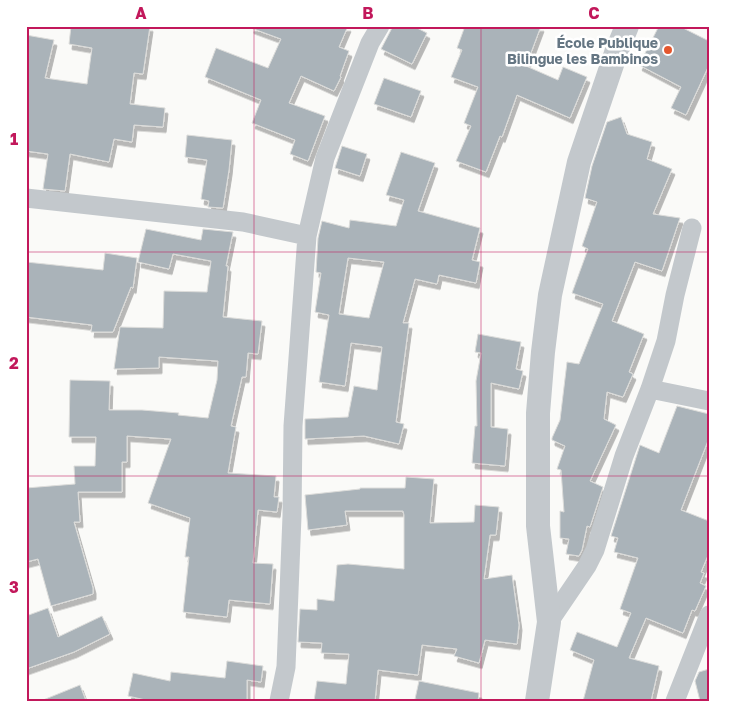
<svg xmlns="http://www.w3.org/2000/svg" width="735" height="727" font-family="'Golos Text',sans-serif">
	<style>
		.building { fill: #aab3b9; stroke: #dcdcda; fill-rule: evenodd; filter: url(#shadow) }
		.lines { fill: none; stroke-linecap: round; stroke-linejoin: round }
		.minor { stroke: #c3c8cc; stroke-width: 19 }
		.tertiary { stroke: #c3c8cc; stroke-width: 24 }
		.grid { fill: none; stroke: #c2185b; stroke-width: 1; stroke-opacity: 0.55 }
		.poi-dot { fill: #e4572e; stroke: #fff; stroke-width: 2 }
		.labels { text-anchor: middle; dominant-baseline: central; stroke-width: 5; stroke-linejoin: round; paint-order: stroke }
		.poi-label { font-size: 14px; font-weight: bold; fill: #657683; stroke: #fff; text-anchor: end }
		.neatline { fill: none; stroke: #c2185b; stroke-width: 2 }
		.grid-label { font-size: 16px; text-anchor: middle; font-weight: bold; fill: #c2185b }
	</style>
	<defs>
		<filter id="shadow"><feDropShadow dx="3" dy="5.5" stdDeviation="0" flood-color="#0004"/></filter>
	</defs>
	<rect width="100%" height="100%" fill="#fafaf8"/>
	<!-- building -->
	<path class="building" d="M71 26H150L143 74 134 73 130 104 165 108 163 127 134 125 132 142 114 139 109 162 70 154 65 191 43 189 48 154 26 151V35L54 40 45 78 87 84 92 48 69 44Z
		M251 26H348L339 47 349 51 340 76 341 77 334 91 301 76 289 103 325 116 308 161 290 154 295 140 252 123 261 100 205 77 216 48 268 68 281 39 251 28Z
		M393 26H413L427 33 412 64 381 49Z
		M465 26H541L526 66 558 80 563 67 587 77 570 118 517 95 502 137 500 136 486 172 456 161 471 126 464 123 478 87 451 77 462 50 457 48Z
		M659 26H679L709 41V65L686 115 671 108 681 87 639 65Z
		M384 78 421 91 411 117 374 104Z
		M621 117 627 134 652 142 647 159 672 169 653 214 680 218 662 271 635 262 612 321 644 334 629 372 633 374 623 397 607 392 604 419 616 425 590 481 603 487 590 527 587 526 582 550 579 556 566 554 569 539 560 538V511L564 512 561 470 557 469 565 446 552 440V438L560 420 567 362 579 364 603 304 572 293 588 249 582 246 597 202 585 198 592 166 607 122Z
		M187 135 232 140 229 170 223 208 208 207 209 201 201 199 207 160 185 157Z
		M342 146 367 154 360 176 335 168Z
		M401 152 435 163 418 211 480 228 472 260 480 262 476 283 439 275 437 284 415 279 403 323H409L396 422 404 424 399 444 364 436 305 439V419L348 417 354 386 377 390 382 347 351 343 345 386 319 382 329 315 315 312 321 273 316 272 318 238 322 221 349 228 350 220 396 226 404 200 386 195ZM348 258 384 262 369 318 339 314Z
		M146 229 201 240 203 229 233 232 226 266H228L223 317 262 321 258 354 248 353 246 377H242L231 426 236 427 228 473 276 476 274 497H279L277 512 258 510 253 563 273 564 270 604 229 600 227 617 183 612 189 557H185L190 518 148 503 171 439 127 436V462H122V492H78L80 522H74L93 588V594L51 606 38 559 26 562V488L75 484 74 466H95L96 437H69L70 380 110 381 109 410H142L179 413 178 415 208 418 217 380 218 361 159 357V368L114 369 120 327 163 328 164 291 207 292 211 261 173 254 169 269 138 262Z
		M105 253 137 258 133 288 131 287 113 332H91L92 325 26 317V262L103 270Z
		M478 334 521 342 516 369 523 371 519 389 491 383V427L508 429 505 466 472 463 475 426H477L476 381 481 353 475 352Z
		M677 406 709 414V438L681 510 709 521V553L701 572 704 573 700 583 706 586 695 611 692 610 683 633 646 618 629 658 659 666 651 701H583L594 660 570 650 577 632 617 647 631 613 620 609 638 558 614 552 618 538 611 536 640 445 659 453Z
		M406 477 434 479 430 523 474 522 475 505 499 507 496 535H490L484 579 512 575 519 625 517 644 485 640 479 663 454 656 457 649 422 645 418 675 378 670 375 701H314L317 681 346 684 349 654 321 653 322 643 298 642 300 609 317 610V599L334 601 337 565 348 564 404 569V515L403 511H345L347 525 308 530 305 495 360 489V488H405Z
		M48 608 58 637 102 616 110 634 74 652 26 669V616Z
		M227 661 263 666 261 682 247 680V701H150L128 696 133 673 170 681 171 672 225 678Z
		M709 669V701H700L695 681 699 672Z
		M419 681 479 693 478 701H425L415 699Z
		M80 685 86 701H43V700Z"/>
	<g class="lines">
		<!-- minor -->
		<path class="minor" d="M26 198 243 222 307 236
			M650 389 709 401
			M549 622 587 566 595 550 624 456 650 389 666 341 675 295 692 228
			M279 701 286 667 292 516 293 426 307 236 325 158 370 43 380 26
			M675 701 709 615"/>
		<!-- tertiary -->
		<path class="tertiary" d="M537 701 549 622 538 526V413L543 352 550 295 579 162 616 53 627 26"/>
	</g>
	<!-- grid -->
	<path class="grid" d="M254 26V701M481 26V701M26 252H709M26 476H709"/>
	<!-- markers -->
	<circle class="poi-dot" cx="668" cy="50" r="5"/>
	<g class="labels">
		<!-- poi labels -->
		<g class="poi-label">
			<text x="658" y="42">École Publique<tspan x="658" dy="16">Bilingue les Bambinos</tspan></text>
		</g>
	</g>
	<!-- border -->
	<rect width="735" height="727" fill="none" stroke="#ffffff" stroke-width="55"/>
	<rect x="28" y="28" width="680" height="672" class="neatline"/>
	<g class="grid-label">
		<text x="141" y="19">A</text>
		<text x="368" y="19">B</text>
		<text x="594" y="19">C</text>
		<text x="14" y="145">1</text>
		<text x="14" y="369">2</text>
		<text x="14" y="593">3</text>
	</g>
</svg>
